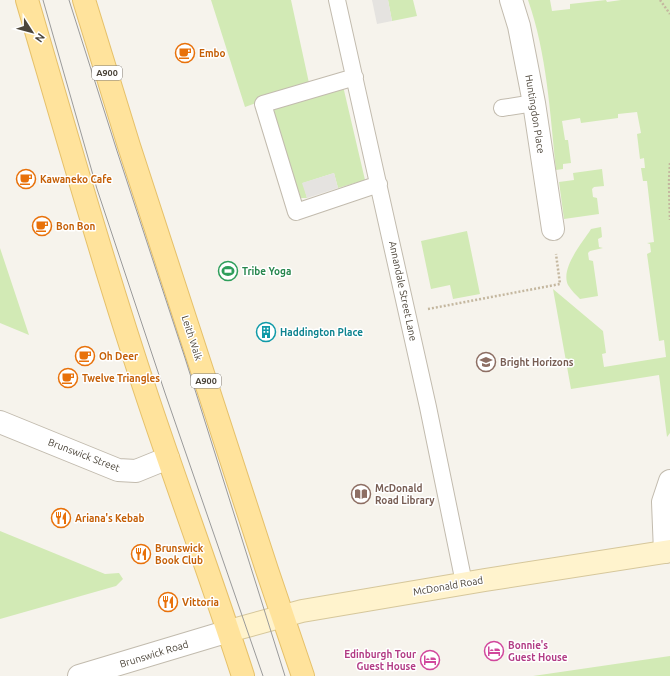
<svg xmlns="http://www.w3.org/2000/svg" width="670" height="676" font-family="Ubuntu,sans-serif">
	<style>
		.green { fill: #d2eab5 }
		.parking { fill: #e5e3e0 }
		.lines { fill: none; stroke-linecap: round; stroke-linejoin: round }
		.lane-casing { stroke: #c2bbae; stroke-width: 18 }
		.street-casing { stroke: #c2bbae; stroke-width: 24 }
		.secondary-casing { stroke: #d6c79b; stroke-width: 24 }
		.primary-casing { stroke: #e6c16a; stroke-width: 24 }
		.path { stroke: #c4b79f; stroke-width: 2.5; stroke-dasharray: 2 2; stroke-linecap: butt }
		.lane { stroke: #fff; stroke-width: 16 }
		.street { stroke: #fff; stroke-width: 22 }
		.secondary { stroke: #fff3cd; stroke-width: 22 }
		.primary { stroke: #ffe39c; stroke-width: 22 }
		.tram { stroke: #9a9a9a; stroke-width: 1 }
		.labels { text-anchor: middle; dominant-baseline: central; stroke-width: 3; stroke-linejoin: round; paint-order: stroke }
		.shield { fill: #fff; stroke: #817c74; stroke-width: 1 }
		.shield-label { font-size: 9px; font-weight: bold; fill: #4b4439 }
		.food-label { font-size: 10px; font-weight: bold; fill: #c56008; stroke: #fff; text-anchor: start }
		.street-label { font-size: 10px; fill: #4b4439; stroke: #fff }
		.leisure-label { font-size: 10px; font-weight: bold; fill: #27864d; stroke: #fff; text-anchor: start }
		.culture-label { font-size: 10px; font-weight: bold; fill: #0d838f; stroke: #fff; text-anchor: start }
		.education-label { font-size: 10px; font-weight: bold; fill: #785e54; stroke: #fff; text-anchor: start }
		.hotel-label { font-size: 10px; font-weight: bold; fill: #b23c85; stroke: #fff; text-anchor: start }
	</style>
	<rect width="100%" height="100%" fill="#f6f3ec"/>
	<!-- green -->
	<path class="green" d="M211 0H291L309 83 245 107Z
		M388 0H413L417 16 392 21Z
		M528 0H550L552 11 570 9V4L606 0 607 2 621 0H670V433L667 437 659 375 571 389 553 289 603 331 606 353 602 354 604 367 666 357 664 340 659 341 647 254 651 252 650 244 647 243 654 242 647 181H643L641 168H645L644 158 640 159 637 134 641 133 637 112 618 114V118L581 123 580 118 562 121 565 140H568L571 163 563 164V169L556 170C550 113 547 54 528 0Z
		M343 86 365 180 338 188 334 173 303 183 307 198H301L298 196 272 114 276 107Z
		M602 169 604 186 594 187 592 189 593 197 597 198 599 214 564 219 559 182 574 180 573 173Z
		M601 227 602 237 598 239 599 247 603 248 590 251 588 253 589 260 593 261 598 296 580 299C576 295 571 290 568 285 560 268 583 242 591 229Z
		M467 231 480 294 453 299 450 285 431 289 421 241Z
		M0 248 29 335 0 323Z
		M0 531 105 574 119 573 123 579 116 586 0 619Z
		M670 656V676H533Z"/>
	<!-- parking -->
	<path class="parking" d="M372 0H388L392 21 377 24Z
		M334 173 338 188 307 198 302 183Z"/>
	<g class="lines">
		<!-- lane casing -->
		<g class="lane-casing">
			<path id="lane" d="M337 0 428 407 464 583
				M355 77 263 104 296 212 379 184
				M502 108 534 103"/>
		</g>
		<!-- street casing -->
		<g class="street-casing">
			<path id="street" d="M511 0 519 26 534 103 553 229
				M0 422 118 470 136 471 168 458
				M665 552 663 502 670 481
				M79 676 229 631"/>
		</g>
		<!-- secondary casing -->
		<g class="secondary-casing">
			<path id="secondary" d="M229 631 302 611 485 580 670 551"/>
		</g>
		<!-- primary casing -->
		<g class="primary-casing">
			<path id="primary" d="M27 0C66 133 104 267 148 399 179 492 213 583 243 676
				M84 0 129 146 267 570 303 676"/>
		</g>
		<!-- path -->
		<path class="path" d="M660 0 670 14
			M670 163 669 182 670 220
			M428 309 560 284 556 254"/>
		<!-- lane -->
		<use href="#lane" class="lane"/>
		<!-- street -->
		<use href="#street" class="street"/>
		<!-- secondary -->
		<use href="#secondary" class="secondary"/>
		<!-- primary -->
		<use href="#primary" class="primary"/>
		<!-- tram -->
		<path class="tram" d="M43 0 97 189 165 393 263 676
			M69 0 117 151 185 358 285 676"/>
	</g>
	<!-- icons -->
	<defs>
		<g id="cafe-ring" transform="scale(1)"><circle r="9.5" fill="#fff" stroke="#e8710a" stroke-width="1.5"/><path d="M-5.5-4.5H6V0H3Q3 3.5 0 3.5H-2.5Q-5.5 3.5-5.5 0ZM3-3.2v2h1.7v-2ZM-6 4.5H4V6H-6Z" fill="#e8710a"/></g>
		<g id="stadium-ring" transform="scale(1)"><circle r="9.5" fill="#fff" stroke="#2e9e5b" stroke-width="1.5"/><path d="M0-5a6.5 5 0 1 0 0 10a6.5 5 0 1 0 0-10ZM-3.5-1.8h7v3.6h-7Z" fill="#2e9e5b"/></g>
		<g id="building-ring" transform="scale(1)"><circle r="9.5" fill="#fff" stroke="#0f9aa8" stroke-width="1.5"/><path d="M-4-6H4V6H1V3H-1V6H-4ZM-2.5-4.3h1.7v1.8h-1.7ZM.8-4.3h1.7v1.8H.8ZM-2.5-1h1.7V.8h-1.7ZM.8-1h1.7V.8H.8Z" fill="#0f9aa8"/></g>
		<g id="school-ring" transform="scale(1)"><circle r="9.5" fill="#fff" stroke="#8d6e63" stroke-width="1.5"/><path d="M0-5L7-2L0 1L-7-2ZM-4 1L0 2.5L4 1V4Q0 6-4 4Z" fill="#8d6e63"/></g>
		<g id="library-ring" transform="scale(1)"><circle r="9.5" fill="#fff" stroke="#8d6e63" stroke-width="1.5"/><path d="M-6-4Q-3-5.5-.7-3.5V5Q-3 3-6 4ZM6-4Q3-5.5 .7-3.5V5Q3 3 6 4Z" fill="#8d6e63"/></g>
		<g id="restaurant-ring" transform="scale(1)"><circle r="9.5" fill="#fff" stroke="#e8710a" stroke-width="1.5"/><path d="M-5-6h1v4h1v-4h1v4h1v-4h1v5L-1.5 .5V6h-2V.5L-5-1ZM5-6V6H3V1.5H1.5Q1.5-4 5-6Z" fill="#e8710a"/></g>
		<g id="hotel-ring" transform="scale(1)"><circle r="9.5" fill="#fff" stroke="#d1479c" stroke-width="1.5"/><path d="M-6-4.5h1.5V1H6V5H4.5V3h-9V5H-6ZM-4 0a1.8 1.8 0 1 1 3.6 0ZM.5 0V-2.5h3Q6-2.5 6 0Z" fill="#d1479c"/></g>
	</defs>
	<g fill-rule="evenodd">
		<use href="#cafe-ring" x="185" y="53"/>
		<use href="#cafe-ring" x="26" y="179"/>
		<use href="#cafe-ring" x="42" y="226"/>
		<use href="#stadium-ring" x="228" y="271"/>
		<use href="#building-ring" x="266" y="332"/>
		<use href="#cafe-ring" x="85" y="356"/>
		<use href="#school-ring" x="486" y="362"/>
		<use href="#cafe-ring" x="68" y="378"/>
		<use href="#library-ring" x="361" y="494"/>
		<use href="#restaurant-ring" x="61" y="518"/>
		<use href="#restaurant-ring" x="141" y="554"/>
		<use href="#restaurant-ring" x="168" y="602"/>
		<use href="#hotel-ring" x="494" y="651"/>
		<use href="#hotel-ring" x="430" y="660"/>
	</g>
	<g class="labels">
		<!-- shield labels -->
		<g class="shield">
			<rect x="92" y="66" width="30" height="14" rx="3"/>
			<rect x="191" y="374" width="30" height="14" rx="3"/>
		</g>
		<g class="shield-label">
			<text x="107" y="73">A900</text>
			<text x="206" y="381">A900</text>
		</g>
		<!-- food labels -->
		<g class="food-label">
			<text x="199" y="53">Embo</text>
			<text x="40" y="179">Kawaneko Cafe</text>
			<text x="56" y="226">Bon Bon</text>
			<text x="99" y="356">Oh Deer</text>
			<text x="82" y="378">Twelve Triangles</text>
			<text x="75" y="518">Ariana's Kebab</text>
			<text x="155" y="548">Brunswick<tspan x="155" dy="12">Book Club</tspan></text>
			<text x="182" y="602">Vittoria</text>
		</g>
		<!-- street labels -->
		<g class="street-label">
			<text transform="translate(535 114) rotate(81)">Huntingdon Place</text>
			<text transform="translate(403 291) rotate(78)">Annandale Street Lane</text>
			<text transform="translate(192 338) rotate(72)">Leith Walk</text>
			<text transform="translate(84 455) rotate(21)">Brunswick Street</text>
			<text transform="translate(448 586) rotate(-10)">McDonald Road</text>
			<text transform="translate(154 654) rotate(-17)">Brunswick Road</text>
		</g>
		<!-- leisure labels -->
		<g class="leisure-label">
			<text x="242" y="271">Tribe Yoga</text>
		</g>
		<!-- culture labels -->
		<g class="culture-label">
			<text x="280" y="332">Haddington Place</text>
		</g>
		<!-- education labels -->
		<g class="education-label">
			<text x="500" y="362">Bright Horizons</text>
			<text x="375" y="488">McDonald<tspan x="375" dy="12">Road Library</tspan></text>
		</g>
		<!-- hotel labels -->
		<g class="hotel-label">
			<text x="508" y="645">Bonnie's<tspan x="508" dy="12">Guest House</tspan></text>
			<text x="416" y="654" text-anchor="end">Edinburgh Tour<tspan x="416" dy="12">Guest House</tspan></text>
		</g>
	</g>
	<!-- north arrow -->
	<g transform="translate(32 32) rotate(126)" stroke="#ffffff" stroke-width="3" paint-order="stroke">
	<path d="M0-3L7 15L0 10L-7 15Z" fill="#4b4439"/>
	<text y="-6" font-size="11" font-weight="bold" text-anchor="middle" fill="#4b4439">N</text>
	</g>
</svg>
